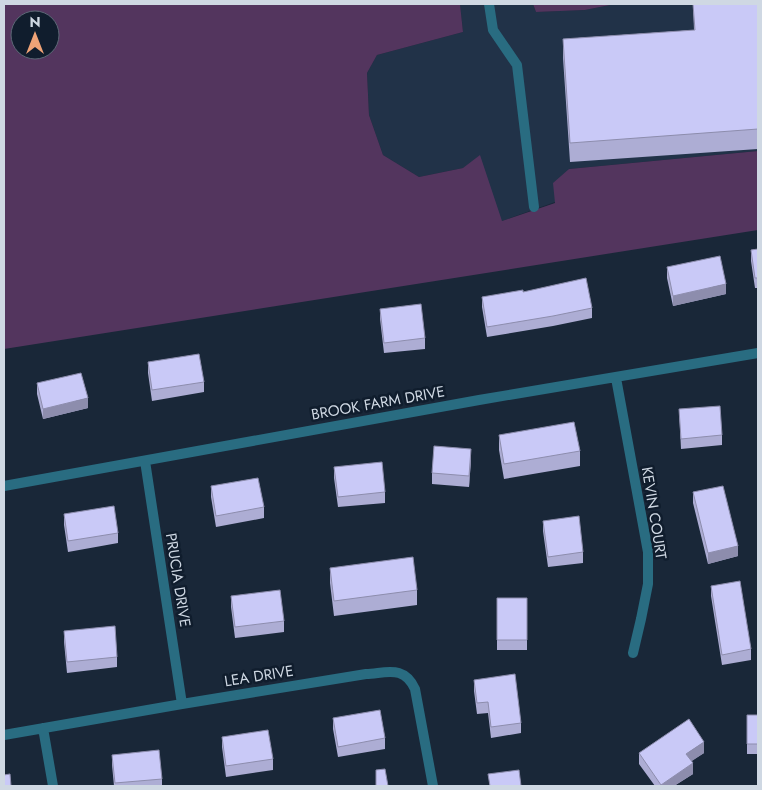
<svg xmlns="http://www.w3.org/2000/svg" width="762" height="790" font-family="Jost,sans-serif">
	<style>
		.built { fill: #213248 }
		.green { fill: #53355e; fill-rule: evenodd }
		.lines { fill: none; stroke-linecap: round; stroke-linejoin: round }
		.lane { stroke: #296c81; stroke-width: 10 }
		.street { stroke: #296c81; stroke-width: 10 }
		.wall { fill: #adadd4 }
		.shaded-wall { fill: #8d8dad }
		.building { fill: #c9c9f7; stroke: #8d8dad }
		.labels { text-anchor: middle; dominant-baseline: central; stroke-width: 5; stroke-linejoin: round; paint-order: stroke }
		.street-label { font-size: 15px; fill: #cfd8e3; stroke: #101d2d }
	</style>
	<rect width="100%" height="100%" fill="#192738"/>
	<!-- built -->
	<path class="built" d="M460 4H533L536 12 585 10 615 4H729L758 41V151L569 169 555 202 502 221 463 168 419 177 383 155 369 115 367 73 377 55 463 32Z"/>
	<!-- green -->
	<path class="green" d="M4 4H460L463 32 377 55 367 73 369 115 383 155 419 177 463 168 480 155 502 221 555 203 553 183 569 169 758 151V230L4 349ZM20 20H50V50H20Z
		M533 4H615L585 10 536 12Z"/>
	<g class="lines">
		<!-- lane -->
		<path class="lane" d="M489 4 493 30 517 65 534 207"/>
		<!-- street -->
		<path class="street" d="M616 378 648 552V584L641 619 633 653
			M145 461 182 704
			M4 486 479 400 758 353
			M43 728 53 786
			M4 735 182 704 366 674C387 673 404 665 415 689L433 786"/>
	</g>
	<!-- wall -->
	<path class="wall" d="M693 4H758V149L570 162 563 58V39L694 30Z
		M758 249V288H755L751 261V250Z
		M667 267 726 294 673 306 667 278Z
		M523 292 592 308V318L553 326 487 337 482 307V297Z
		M380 309 425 338V349L384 353 380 319Z
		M148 362 204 382V392L152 401 148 373Z
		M37 383 88 408 43 419 37 394Z
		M679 409 722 435V445L681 449Z
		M499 435 580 451V466L504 479 499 450Z
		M471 460 469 487 432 484V473Z
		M334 467 385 492V503L338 507 334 478Z
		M211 486 264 507V518L216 527 211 497Z
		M693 492 738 556 708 564 693 503Z
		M64 514 118 533V543L68 552 64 525Z
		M543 521 583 552V563L548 567 543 531Z
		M330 568 417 590V605L334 616 330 583Z
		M711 586 751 649V660L722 665 711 596Z
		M231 596 284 621V632L235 638 231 607Z
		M497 598H527V650H497Z
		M64 631 117 657V667L67 673 64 642Z
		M474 680 521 723V733L491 738 488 713 477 714 474 691Z
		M747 715H758V754H747Z
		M333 718 385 738V749L338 757 333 729Z
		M222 737 273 759V770L226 777 222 747Z
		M639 753H704L691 761 693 774 674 786H655L639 764Z
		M112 755 162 779V786H114L112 765Z"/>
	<!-- shaded-wall -->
	<path class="shaded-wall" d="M726 284V294L673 306V296Z
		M88 398V408L43 419V409Z
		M471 449V460L469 487V476Z
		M738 546V556L708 564V553Z
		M704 742V753L686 765V754Z
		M693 763V774L674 786H661V785Z"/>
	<!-- building -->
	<path class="building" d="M693 4H758V129L570 143 563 39 695 30Z
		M758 249V278H755L751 250Z
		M720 256 726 284 673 296 667 267Z
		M586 278 592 308 553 316 487 327 482 297 523 290V292Z
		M421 304 425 338 384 343 380 309Z
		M199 354 204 382 152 390 148 362Z
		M81 373 88 398 43 409 37 383Z
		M720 406 722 435 681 439 679 409Z
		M574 422 580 451 504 464 499 435Z
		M434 446 471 449 469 476 432 473Z
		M382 462 385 492 338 497 334 467Z
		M258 478 264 507 216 516 211 486Z
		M723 486 738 546 708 553 693 492Z
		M114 506 118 533 68 541 64 514Z
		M579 516 583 552 548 557 543 521Z
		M413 557 417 590 334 601 330 568Z
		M740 581 751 649 722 655 711 586Z
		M280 590 284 621 235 627 231 596Z
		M497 598H527V640H497Z
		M115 626 117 657 67 662 64 631Z
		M515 674 521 723 491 727 488 702 477 703 474 680Z
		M380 710 385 738 338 747 333 718Z
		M747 715H758V744H747Z
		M689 719 704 742 686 754 693 763 661 785 639 753Z
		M268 730 273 759 226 766 222 737Z
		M159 750 162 779 115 783 112 755Z
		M385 769 388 786H376V770Z
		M519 770 521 786H490L488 774Z
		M10 774 11 786H4V775Z"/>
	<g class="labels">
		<!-- street labels -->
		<g class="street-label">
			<text transform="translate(378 403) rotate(-10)">BROOK FARM DRIVE</text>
			<text transform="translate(654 513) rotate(81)">KEVIN COURT</text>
			<text transform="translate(178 580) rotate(81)">PRUCIA DRIVE</text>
			<text transform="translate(259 676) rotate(-9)">LEA DRIVE</text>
		</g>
	</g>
	<!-- border -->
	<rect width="762" height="790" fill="none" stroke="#cfd8e3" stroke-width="10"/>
	<!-- north arrow -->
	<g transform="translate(35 35)"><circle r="24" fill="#101d2d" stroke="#5c6876"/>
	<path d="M0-4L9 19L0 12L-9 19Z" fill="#efa377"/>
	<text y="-8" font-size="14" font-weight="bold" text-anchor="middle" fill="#cfd8e3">N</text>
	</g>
</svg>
